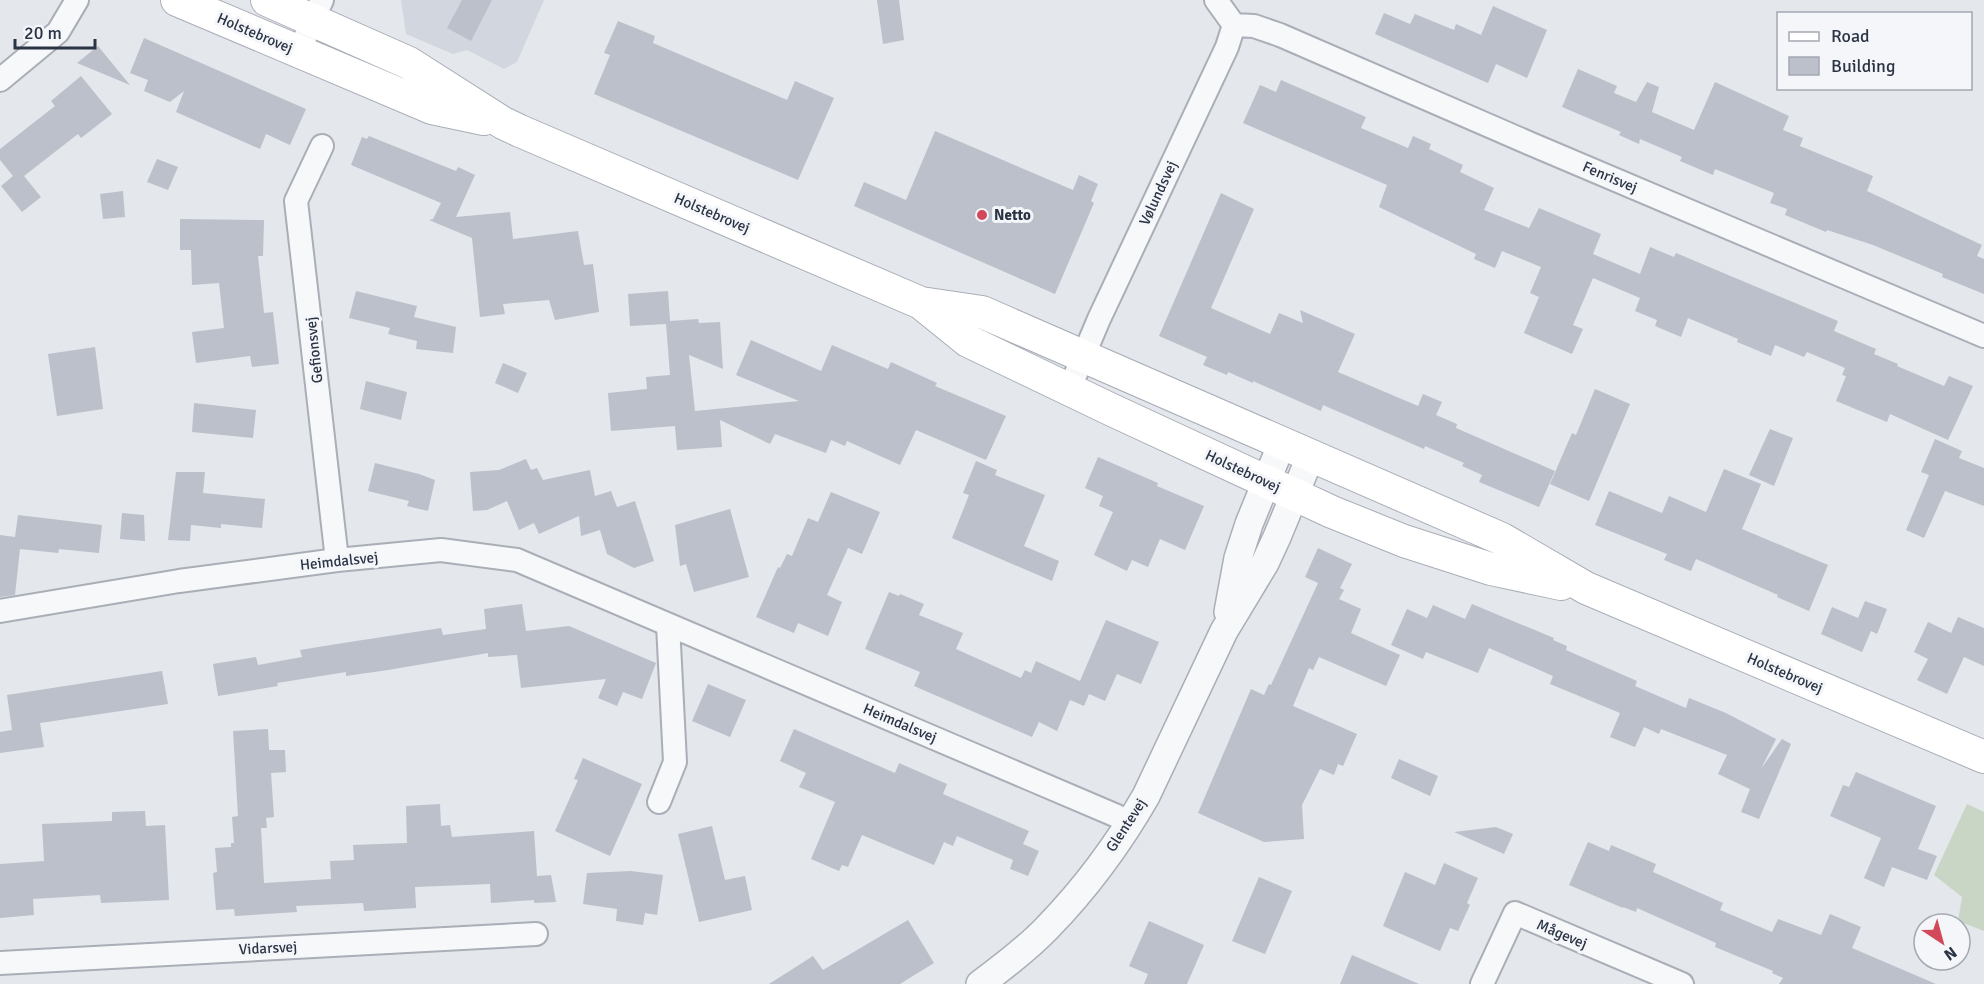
<svg xmlns="http://www.w3.org/2000/svg" width="1984" height="984" font-family="Signika,sans-serif">
	<style>
		.built { fill: #d2d6de }
		.green { fill: #c9d6c5 }
		.building { fill: #bbc0ca }
		.lines { fill: none; stroke-linecap: round; stroke-linejoin: round }
		.minor-casing { stroke: #a9aeb7; stroke-width: 26 }
		.tertiary-casing { stroke: #a9aeb7; stroke-width: 30 }
		.secondary-casing { stroke: #a9aeb7; stroke-width: 34 }
		.minor { stroke: #f7f8fa; stroke-width: 22 }
		.tertiary { stroke: #f7f8fa; stroke-width: 27 }
		.secondary { stroke: #fff; stroke-width: 32 }
		.poi-dot { fill: #d1495b; stroke: #f4f6f9; stroke-width: 2 }
		.labels { text-anchor: middle; dominant-baseline: central; stroke-width: 6; stroke-linejoin: round; paint-order: stroke }
		.street-label { font-size: 15px; fill: #2b3445; stroke: #f4f6f9 }
		.poi-label { font-size: 15px; font-weight: bold; fill: #2b3445; stroke: #f4f6f9; text-anchor: start }
	</style>
	<rect width="100%" height="100%" fill="#e4e7ec"/>
	<!-- built -->
	<path class="built" d="M401 0H544L517 62 504 69 467 50 453 54 406 34Z"/>
	<!-- green -->
	<path class="green" d="M1967 804 1984 812V931L1958 921 1962 897 1934 875Z"/>
	<!-- building -->
	<path class="building" d="M462 0H492L471 41 447 28Z
		M877 0H899L904 40 883 44Z
		M1493 6 1547 30 1527 78 1496 64 1488 83 1375 34 1384 13 1410 24 1415 14 1454 30 1456 24 1481 35Z
		M618 21 655 36 653 43 787 100 795 81 834 98 798 180 594 94 610 55 604 53Z
		M144 38 306 109 290 145 266 134 260 149 176 112 184 91 170 102 144 91 148 80 130 73Z
		M98 46 130 85 77 63Z
		M1578 69 1617 86 1614 93 1636 102 1647 82 1659 87 1652 112 1694 130 1715 82 1789 116 1783 130 1803 138 1800 146 1873 176 1867 191 1982 245 1977 256 1984 259V294L1942 277 1943 274 1873 245 1827 230 1826 232 1785 215 1787 209 1770 203 1774 193 1715 169 1713 175 1680 161 1682 157 1640 139 1639 144 1619 135 1621 132 1562 107Z
		M81 76 112 114 81 138 78 134 24 176 41 197 22 212 1 186 13 176 0 160V149L55 106 51 101Z
		M1281 80 1366 117 1361 128 1408 148 1413 136 1431 144 1429 149 1463 165 1460 172 1494 188 1484 210 1529 228 1539 208 1601 234 1593 254 1640 274 1650 247 1674 257 1676 253 1838 321 1834 331 1876 349 1874 354 1898 364 1897 366 1944 386 1949 376 1973 386 1948 440 1890 414 1887 422 1836 401 1846 376 1842 375 1845 368 1807 352 1804 357 1775 345 1771 356 1737 342 1738 339 1688 318 1681 337 1655 326 1657 320 1635 311 1640 298 1593 278 1573 325 1583 329 1572 354 1524 333 1539 297 1530 293 1541 267 1502 251 1495 268 1474 259 1476 254 1379 207 1387 185 1243 123 1260 85 1276 92Z
		M935 131 1073 190 1079 175 1098 184 1091 201 1094 203 1055 294 854 206 864 182 906 200Z
		M369 136 456 171 458 167 475 175 456 217 510 212 513 239 578 231 584 265 593 264 599 312 555 320 549 300 503 304 505 314 480 317 472 238 429 220 433 219 441 203 351 165 362 137 367 139Z
		M157 159 178 167 168 190 147 182Z
		M123 191 125 217 103 219 100 194Z
		M1221 193 1254 209 1211 308 1270 334 1279 313 1303 323 1300 310 1355 334 1338 372 1418 406 1423 394 1442 402 1436 415 1457 424 1456 428 1555 471 1539 507 1479 482 1482 475 1462 466 1464 463 1425 446 1424 449 1323 405 1321 411 1253 381V383L1228 372 1227 375 1203 365 1207 357 1159 336Z
		M180 219 264 220 263 256H258L264 313 273 312 279 364 252 367 250 356 196 363 192 332 224 328 219 283 192 285 191 250H180Z
		M356 291 417 306 414 317 456 327 453 353 416 349 417 341 388 334 390 328 349 318Z
		M668 291 670 321 698 319 699 323 720 322 723 369 689 355 695 411 799 401 736 375 751 340 821 371 832 345 888 369 891 362 937 383 935 386 1006 416 986 460 916 430 900 465 847 441 845 446 831 440 826 453 775 434 770 444 720 420 722 447 677 450 675 426 611 431 608 393 647 389 646 377 670 375 666 324 630 326 628 294Z
		M95 347 103 409 57 416 48 354Z
		M503 363 527 373 518 393 495 383Z
		M366 381 407 392 401 420 360 409Z
		M1595 389 1630 404 1589 501 1550 484 1572 433 1576 435Z
		M194 403 256 410 253 438 192 432Z
		M1770 429 1793 438 1774 486 1749 475Z
		M1935 439 1962 451 1959 458 1984 468V506L1945 491 1924 538 1906 530 1929 475 1921 472Z
		M1098 457 1158 483 1157 486 1204 506 1185 550 1160 539 1148 567 1132 560 1127 571 1094 555 1113 512 1099 506 1103 496 1085 488Z
		M526 459 531 470 537 468 543 480 590 470 595 496 611 491 617 507 635 501 654 561 634 568 607 554 600 530 581 536 579 516 539 534 534 523 519 530 507 501 487 510 473 511 470 472 499 470Z
		M976 461 997 470 995 475 1045 495 1024 546 1059 561 1052 581 952 538 969 495 963 493Z
		M375 463 419 474 435 480 428 511 407 506 409 501 368 491Z
		M1724 469 1761 484 1742 529 1828 565 1809 611 1777 597 1778 595 1696 559 1691 571 1664 560 1667 554 1595 525 1609 491 1662 513 1669 496 1706 512Z
		M176 472H205L203 493 265 499 262 528 221 524V528L191 525 190 541 168 540Z
		M831 492 880 512 862 554 848 548 827 595 842 602 828 636 798 623 794 633 756 617 778 567 780 568 787 554 792 556 808 518 818 522Z
		M730 509 749 577 694 592 686 564 680 566 675 525Z
		M122 513 144 515 145 541 120 539Z
		M18 515 102 525 99 553 59 549 58 553 20 549 15 595 0 597V535L15 537Z
		M1318 548 1352 564 1340 588 1344 590 1339 599 1361 609 1351 633 1400 655 1386 686 1319 657 1313 670 1309 668 1293 706 1357 734 1343 766 1338 764 1334 775 1320 769 1302 805 1304 839 1264 842 1198 813 1251 689 1264 695 1269 684 1271 685 1318 583 1305 577Z
		M889 592 899 596 900 594 924 604 919 615 963 633 956 649 1021 678 1025 670 1031 673 1036 661 1080 681 1106 620 1159 642 1141 684 1117 674 1105 701 1089 694 1084 706 1070 700 1057 731 1039 722 1032 737 914 686 920 672 865 649Z
		M1865 601 1887 609 1877 634 1871 631 1862 652 1821 634 1832 607 1858 618Z
		M522 604 526 631 569 626 656 663 642 699 623 692 617 706 598 698 606 679 521 688 517 655 488 657V653L388 670 346 676V672L277 683 278 686 218 696 213 664 256 657 258 665 302 657 300 650 343 643 441 628 443 635 486 629 484 609Z
		M1472 604 1554 638 1553 640 1567 646 1566 650 1637 681 1635 686 1686 708 1689 698 1726 713 1776 739 1761 769 1782 739 1791 744 1759 819 1741 812 1750 789 1718 774 1727 755 1661 729 1659 734 1644 727 1635 747 1610 737 1620 713 1550 684 1553 676 1489 648 1478 673 1426 652 1423 659 1391 645 1407 609 1427 618 1433 605 1465 619Z
		M1958 617 1984 628V666L1964 657 1947 694 1917 680 1928 659 1914 652 1928 622 1951 633Z
		M162 671 168 704 40 723 44 747 0 753V732L12 730 7 695Z
		M708 684 746 700 730 737 692 721Z
		M268 729 269 750H285L286 772 271 773 274 817 266 818 267 828H261L264 883 331 879 330 861 354 860 353 845 407 843 406 806 440 804 441 826 450 825 452 837 534 831 537 876 551 875 556 902 534 903V900L491 903 490 884 415 887 416 908 364 911 363 903 296 906 297 912 235 916 234 909 216 910 213 873 217 872 215 848 231 847V843H234L232 817 238 816 233 731Z
		M794 729 895 773 899 763 947 784 943 794 1029 831 1023 844 1039 851 1028 876 1010 869 1013 860 957 836 953 846 944 842 934 865 862 835 848 867 842 865 839 871 811 859 835 802 799 787 806 773 780 761Z
		M583 758 642 784 610 856 555 831 578 780 574 779Z
		M1399 759 1438 776 1430 796 1391 778Z
		M1856 772 1936 806 1918 849 1937 856 1927 880 1892 867 1884 887 1864 878 1881 838 1830 816 1843 785 1849 787Z
		M145 811 146 826 165 825 169 900 101 903 100 895 33 899 34 915 0 918V864L44 861 42 824 112 821V812Z
		M712 826 725 880 745 876 752 910 699 922 678 834Z
		M1496 827 1513 834 1504 854 1454 832Z
		M1588 842 1609 851 1611 845 1656 864 1653 872 1723 903 1720 910 1772 932 1778 919 1821 935 1830 914 1861 927 1852 948 1936 984H1779L1783 978 1772 973 1773 971 1715 947 1716 943 1637 908 1636 912 1623 907V908L1569 885Z
		M1444 863 1478 878 1467 903 1470 905 1458 931 1450 928 1440 951 1383 926 1405 872 1435 885Z
		M631 871 663 875 657 915 645 913 643 925 616 921 617 909 583 904 587 873Z
		M1259 877 1292 891 1265 954 1232 941Z
		M908 920 934 963 900 984H769L813 956 823 970Z
		M1149 921 1204 945 1187 984H1144L1148 974 1129 966Z
		M1352 955 1419 984H1340Z"/>
	<g class="lines">
		<!-- minor casing -->
		<g class="minor-casing">
			<path id="minor" d="M1216 0 1234 25
				M1234 25 1254 26 1280 35 1531 144 1984 336
				M299 51 322 0
				M0 80 58 32 77 0
				M322 146 296 201 337 560
				M1069 390 1099 319 1227 47 1234 25
				M0 611 179 581 337 560 441 550 517 560 1131 822
				M659 802 675 762 668 625
				M0 963 536 934
				M1482 984 1515 913 1682 984"/>
		</g>
		<!-- tertiary casing -->
		<g class="tertiary-casing">
			<path id="tertiary" d="M1228 612 1238 558 1249 524 1282 443
				M980 984C1003 967 1027 949 1047 928 1085 889 1119 843 1146 796L1224 631 1265 563 1277 537 1311 455"/>
		</g>
		<!-- secondary casing -->
		<g class="secondary-casing">
			<path id="secondary" d="M177 0 432 108 484 119
				M267 0 409 63 503 123 520 131 921 303 982 312 1502 539 1586 588 1984 757
				M921 303 968 341 1112 410 1332 512 1404 541 1491 569 1561 584"/>
		</g>
		<!-- minor -->
		<use href="#minor" class="minor"/>
		<!-- tertiary -->
		<use href="#tertiary" class="tertiary"/>
		<!-- secondary -->
		<use href="#secondary" class="secondary"/>
	</g>
	<!-- markers -->
	<circle class="poi-dot" cx="982" cy="215" r="6"/>
	<g class="labels">
		<!-- street labels -->
		<g class="street-label">
			<text transform="translate(255 33) rotate(23)">Holstebrovej</text>
			<text transform="translate(1610 177) rotate(23)">Fenrisvej</text>
			<text transform="translate(1158 193) rotate(-65)">Vølundsvej</text>
			<text transform="translate(712 213) rotate(23)">Holstebrovej</text>
			<text transform="translate(314 350) rotate(-96)">Gefionsvej</text>
			<text transform="translate(1243 471) rotate(25)">Holstebrovej</text>
			<text transform="translate(339 561) rotate(-6)">Heimdalsvej</text>
			<text transform="translate(1785 673) rotate(23)">Holstebrovej</text>
			<text transform="translate(900 723) rotate(23)">Heimdalsvej</text>
			<text transform="translate(1126 825) rotate(-57)">Glentevej</text>
			<text transform="translate(1562 934) rotate(23)">Mågevej</text>
			<text transform="translate(268 948) rotate(-3)">Vidarsvej</text>
		</g>
		<!-- poi labels -->
		<g class="poi-label">
			<text x="994" y="215">Netto</text>
		</g>
	</g>
	<!-- legend -->
	<rect x="1777" y="12" width="195" height="78" fill="#f4f6f9" stroke="#a4a8b1" stroke-width="1.5"/>
	<rect x="1789" y="32" width="30" height="9" fill="#ffffff" stroke="#a4a8b1" stroke-width="1.5"/>
	<text x="1831" y="42" font-size="18" fill="#2b3445">Road</text>
	<rect x="1789" y="57" width="30" height="18" fill="#bbc0ca" stroke="#a4a8b1" stroke-width="1.5"/>
	<text x="1831" y="72" font-size="18" fill="#2b3445">Building</text>
	<!-- north arrow -->
	<g transform="translate(1942 942) rotate(144)"><circle r="28" fill="#f4f6f9" stroke="#a4a8b1" stroke-width="1.5"/>
	<path d="M0-4.5L10 22L0 15L-10 22Z" fill="#d1495b"/>
	<text y="-9" font-size="16" font-weight="bold" text-anchor="middle" fill="#2b3445">N</text>
	</g>
	<!-- scale -->
	<path d="M15 39v9h80v-9" fill="none" stroke="#2b3445" stroke-width="3"/>
	<text x="24" y="39" font-size="18" fill="#2b3445" stroke="#f4f6f9" stroke-width="4.5" paint-order="stroke">20 m</text>
</svg>
